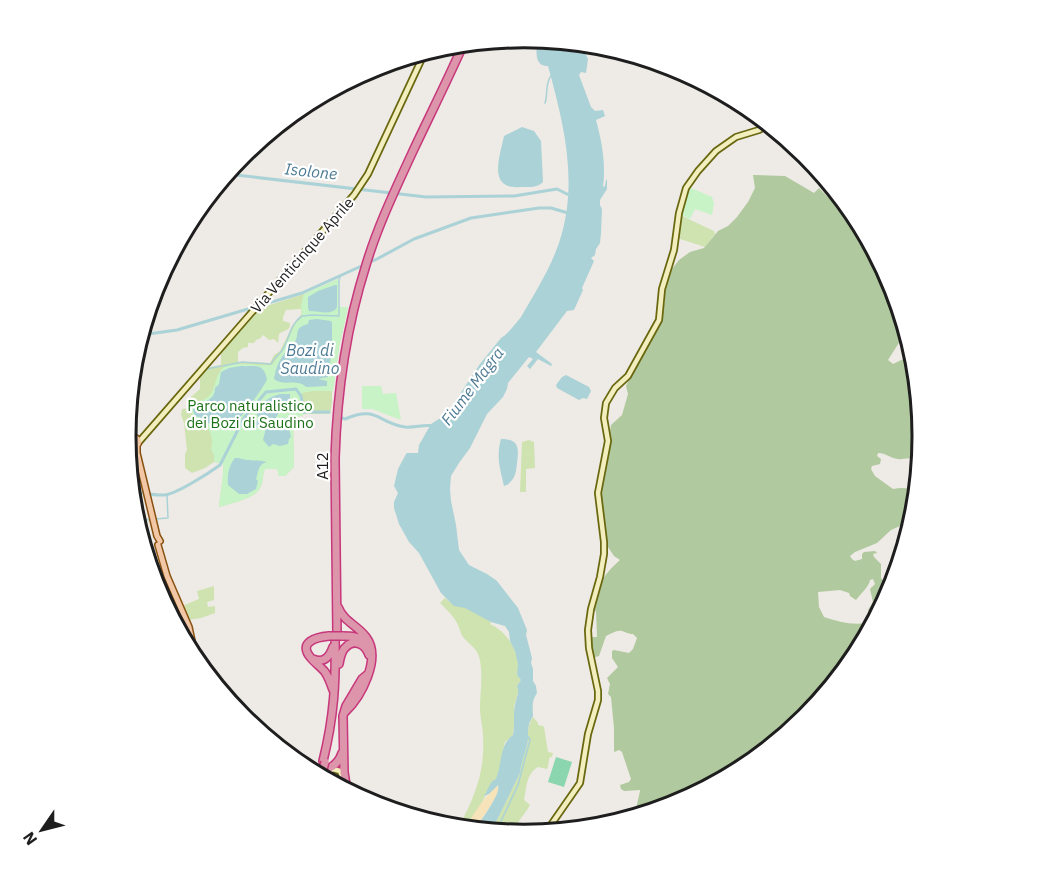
<svg xmlns="http://www.w3.org/2000/svg" width="1049" height="872" font-family="'IBM Plex Sans',sans-serif">
	<style>
		.grass { fill: #cfe3b0; fill-rule: evenodd }
		.forest { fill: #b0c99e; fill-rule: evenodd }
		.sand { fill: #f7e3ba }
		.park { fill: #c8f3c6 }
		.pitch { fill: #8bd5af }
		.water { fill: #aad2d7 }
		.lines { fill: none; stroke-linecap: round; stroke-linejoin: round }
		.stream { stroke: #aad2d7; stroke-width: 1.5 }
		.canal { stroke: #aad2d7; stroke-width: 3 }
		.secondary-casing { stroke: #696810; stroke-width: 8 }
		.primary-casing { stroke: #885110; stroke-width: 8 }
		.highway-casing { stroke: #c7377b; stroke-width: 10 }
		.secondary { stroke: #f3eebe; stroke-width: 4.5 }
		.primary { stroke: #f2c7a6; stroke-width: 5 }
		.highway { stroke: #dd95ab; stroke-width: 7 }
		.highway-bridge-casing { stroke: #c7377b; stroke-width: 10; stroke-linecap: butt }
		.highway-bridge { stroke: #dd95ab; stroke-width: 7 }
		.labels { text-anchor: middle; dominant-baseline: central; stroke-width: 4.5; stroke-linejoin: round; paint-order: stroke }
		.street-label { font-size: 15px; fill: #1e1e1e; stroke: #fff }
		.park-label { font-size: 15px; fill: #1b7117; stroke: #fff }
		.water-label { font-size: 16px; font-style: italic; fill: #4d7a94; stroke: #fff }
		.rim { fill: none; stroke: #1e1e1e; stroke-width: 3 }
	</style>
	<rect width="100%" height="100%" fill="#eeeae5"/>
	<!-- grass -->
	<path class="grass" d="M680 215 714 231 715 234 705 247 677 238 680 229 678 228Z
		M338 279V307H348L339 347 333 391H332V403L330 414H304L301 416 293 417 294 467 285 476H279L277 469H265C262 475 264 482 260 488 255 499 231 503 219 507 220 492 224 479 223 464L214 462 205 468 192 473 185 468V454L187 450 184 423 181 415 182 409 189 408 192 405 191 397 200 389V377L199 375 205 368 221 365V351L257 309 304 294ZM301 309V315L293 325 280 351 274 355 270 363 238 362V352L243 348 248 347V343H254L256 340 261 338 262 336 263 335 269 340 274 339 278 343 279 334C284 330 291 331 290 323L283 321V317L286 310Z
		M529 440 534 442 535 468 526 469V492H520L522 442Z
		M214 586V600L207 602 208 607 215 606V613L201 618 188 620 182 606 199 599 197 591Z
		M445 598C453 606 459 605 468 609 476 613 484 618 491 622L490 624C509 633 522 655 517 675L521 680 517 686 519 689 514 707 515 714 513 735 505 742 504 746 501 764 497 778 489 788 479 809 468 824 466 829 458 828C475 797 485 772 483 736 483 727 480 718 480 709 480 694 484 668 478 654 475 647 468 643 463 637 460 633 460 629 458 625 454 616 447 610 440 603Z
		M533 717 538 723V725L543 726 544 727 548 752 553 753 552 757H550C548 761 549 765 547 769L538 767C525 775 527 789 524 800L530 805C527 811 522 816 519 821 517 826 517 830 514 834L490 831 498 818 520 773C521 763 524 755 527 745 529 739 527 732 529 726 530 723 531 720 533 717Z"/>
	<!-- forest -->
	<path class="forest" d="M753 175 785 176 814 193 819 188 870 240 893 284 907 330 888 360 893 364 914 354 923 436 922 451 919 449 915 451 913 459C906 457 904 460 898 459 890 458 886 453 878 453L877 456 881 459 880 464 872 466 871 469 875 476 893 489C902 487 909 488 918 491L915 514 907 541 902 542 898 539 909 532 908 528 900 526 891 530 877 543 855 552 850 556 852 559 855 561 862 559V554L864 552 875 551 877 553 873 554 874 557 881 564V578L886 584 894 583 893 589 856 658 806 718 746 768 677 804 646 814 643 813 640 815 636 814 633 816 630 809H636L640 791V790L624 791 621 789 620 785 629 782 631 779 622 752 619 750 614 752V728L611 697 608 694 610 684 607 678 618 667 612 658V651L614 650 629 653 633 649 637 638 633 634C628 634 626 632 622 631 616 630 611 634 606 636L599 656 592 658 589 637H597L596 611 592 610C597 587 602 576 620 560L614 556 606 544 600 493 611 425 622 415 628 394 626 386 660 319 665 301V289L672 269 679 260 690 252 704 248 718 231 728 226 737 217 748 202 755 188ZM873 579 875 584 870 589 873 602 868 610 873 621C858 627 839 622 824 617L819 607 818 592 840 590 849 593 850 596 856 600C861 593 869 587 870 580Z"/>
	<!-- sand -->
	<path class="sand" d="M498 785C498 787 499 788 498 790 498 796 479 825 474 829H466C470 817 488 793 498 785Z"/>
	<!-- park -->
	<path class="park" d="M689 187 712 197 714 204 712 215 695 209 690 219 682 215 683 205Z
		M338 279V307H348L339 347 333 391H313L302 393C299 398 300 409 304 414L301 416 293 417V418L294 467 285 476H279L277 469H265C262 475 264 482 260 488 255 499 231 503 219 507 220 492 224 479 223 464L214 462V455L211 449C215 437 208 422 195 419L189 408C195 402 203 402 209 396 215 390 215 377 221 370 231 359 258 367 272 365L282 352 296 323 302 317 301 306 304 294Z
		M362 386H381L383 394 396 393 401 420 372 409H362Z"/>
	<!-- pitch -->
	<path class="pitch" d="M556 757 572 762 564 787 548 782Z"/>
	<!-- water -->
	<path class="water" d="M537 39 587 44 585 53 588 59 586 73 581 72 579 75 591 107 595 111 603 110 605 116 596 120C602 142 606 164 603 187L605 186 606 180H607V189L600 200V205L602 209 601 233 600 243 596 249 595 255 591 258 594 261 582 288 583 290 574 310 567 311 536 352 552 364 551 366 538 359 530 369 527 366 533 359 529 357 508 383 507 389 503 397 487 414 470 448 459 463 451 476 450 489 451 501 456 525 459 550 469 565 487 574 497 581 518 608 527 630 526 635 532 658 531 663 533 669V681L536 686 537 693C531 702 533 708 533 716 532 718 529 723 529 725 527 732 529 739 527 745 525 754 521 763 520 773L498 818 490 831 474 829C479 825 498 796 498 790 499 788 498 787 498 785L489 794 484 796C487 792 488 787 491 783 496 777 494 783 497 776 502 762 500 744 513 735 515 725 513 715 515 705 516 698 520 693 517 686L521 680 517 675 518 664 515 651 510 641 509 632 505 626 491 622 465 608 454 606 441 593 419 553 409 542 399 524 394 508V502L398 493 394 486 398 469 406 454 407 453H418L419 445 431 424 445 415 452 406 480 364 501 338C507 335 517 322 521 317 535 293 550 269 559 243 579 184 564 124 548 66 533 66 537 50 537 39Z
		M522 127 534 131 541 141 543 182C537 188 529 187 520 187 487 190 500 156 504 136Z
		M335 285H337V307L335 310C326 315 319 311 309 311L308 308V297L318 291Z
		M317 319 331 321 332 323V349L328 377 318 379 327 381V386L306 387C296 378 284 387 274 379 276 366 280 358 288 349 290 346 293 345 295 342 300 333 293 328 308 324L309 320Z
		M241 366C255 367 264 362 267 380 262 389 246 412 238 419 233 424 223 428 216 426 207 425 207 418 195 416L193 410 194 406C205 401 215 400 215 388L219 384 221 372 229 368Z
		M566 375 589 387 591 391 587 399 583 398 579 400 557 388 556 385 562 377Z
		M280 394H290V402L292 410 280 411 275 419 264 422 257 428 252 424 259 419 256 412C261 402 269 397 280 394Z
		M283 417 291 423 289 428 291 437 289 439 288 444 280 446 273 444 269 447 263 440 266 428 268 426 278 425Z
		M501 439C519 439 519 448 517 463 516 473 515 479 507 485L504 486C500 468 496 457 501 439Z
		M235 458C241 458 244 460 249 460 255 461 261 460 267 462 258 464 259 470 256 479L258 481 256 489 247 494H239L228 485C227 475 229 465 235 458Z"/>
	<g class="lines">
		<!-- stream -->
		<path class="stream" d="M545 103C548 94 545 83 551 76
			M340 278V276
			M339 308V279
			M303 316 311 315 339 316V309
			M223 366 242 362 271 364C274 358 276 357 280 353 290 342 288 325 302 316
			M202 373 207 369 221 366
			M135 519 151 520
			M155 519 168 518 167 495
			M496 832 518 785 530 740 527 735"/>
		<!-- canal -->
		<path class="canal" d="M410 56 411 61
			M227 174 426 197 514 196 557 189 573 197
			M141 335 177 330 302 293 377 259 414 239 471 218 539 208H551L568 213
			M342 418 345 419C378 405 377 423 405 427 415 428 424 424 434 426
			M131 491C142 492 155 496 165 495 178 493 209 473 220 465L244 418 266 392 296 389 301 396 304 412H329"/>
		<!-- secondary casing -->
		<g class="secondary-casing">
			<path id="secondary" d="M138 443 354 195 368 174 425 52
				M127 445H131
				M325 779 327 773 333 769 340 771 342 776
				M339 787 343 778
				M546 832 580 783 588 734 598 700V691L589 648 588 630 591 609 600 577 604 554V542L598 493 608 441 604 418 606 403 615 388 628 376 659 320 662 289 674 250 679 213 686 188 698 171 716 151 736 137 759 130 769 124"/>
		</g>
		<!-- primary casing -->
		<g class="primary-casing">
			<path id="primary" d="M126 431 130 440
				M129.5 442a4.5 4.5 0 1 1 9 0a4.5 4.5 0 1 1-9 0Z
				M137 445V453L157 536 160 541
				M158 545 167 576 189 627 196 660
				M295 761 307 767"/>
		</g>
		<!-- highway casing -->
		<g class="highway-casing">
			<path id="highway" d="M338 607C344 622 357 625 366 637 382 658 361 697 345 712
				M337 635 335 458C337 392 346 328 366 265 378 225 396 188 413 151 430 115 448 79 464 43
				M329 636C317 637 297 642 311 658 315 663 321 667 325 672 329 678 331 684 333 690
				M342 636C351 636 359 636 366 643
				M313 659C324 664 330 656 333 647
				M339 664C340 658 341 653 344 649 353 638 365 643 369 655
				M323 761C334 717 336 682 335 637
				M311 769 319 770
				M325 770C334 767 339 762 342 753
				M347 791 344 772 343 716 346 706 362 679 368 674"/>
		</g>
		<!-- secondary -->
		<use href="#secondary" class="secondary"/>
		<!-- primary -->
		<use href="#primary" class="primary"/>
		<!-- highway -->
		<use href="#highway" class="highway"/>
		<!-- highway-bridge casing -->
		<g class="highway-bridge-casing">
			<path id="highway-bridge" d="M329 636H342
				M321 777 325 762"/>
		</g>
		<!-- highway-bridge -->
		<use href="#highway-bridge" class="highway-bridge"/>
	</g>
	<g class="labels">
		<!-- street labels -->
		<g class="street-label">
			<text transform="translate(302 255) rotate(-49)">Via Venticinque Aprile</text>
			<text transform="translate(322 466) rotate(-90)">A12</text>
		</g>
		<!-- park labels -->
		<g class="park-label">
			<text x="250" y="405">Parco naturalistico<tspan x="250" dy="17">dei Bozi di Saudino</tspan></text>
		</g>
		<!-- water labels -->
		<g class="water-label">
			<text transform="translate(311 171) rotate(6)">Isolone</text>
			<text x="310" y="350">Bozi di<tspan x="310" dy="18">Saudino</tspan></text>
			<text transform="translate(472 386) rotate(-53)">Fiume Magra</text>
		</g>
	</g>
	<!-- crop -->
	<path d="M0 0H1049V872H0ZM136 436a388 388 0 1 1 776 0a388 388 0 1 1-776 0Z" fill="#fff" fill-rule="evenodd"/>
	<path class="rim" d="M136 436a388 388 0 1 1 776 0a388 388 0 1 1-776 0Z"/>
	<!-- north arrow -->
	<g transform="translate(42 830) rotate(235)" stroke="#ffffff" stroke-width="4.5" paint-order="stroke">
	<path d="M0-4.5L10 22L0 15L-10 22Z" fill="#1e1e1e"/>
	<text y="-9" font-size="16" font-weight="bold" text-anchor="middle" fill="#1e1e1e">N</text>
	</g>
</svg>
